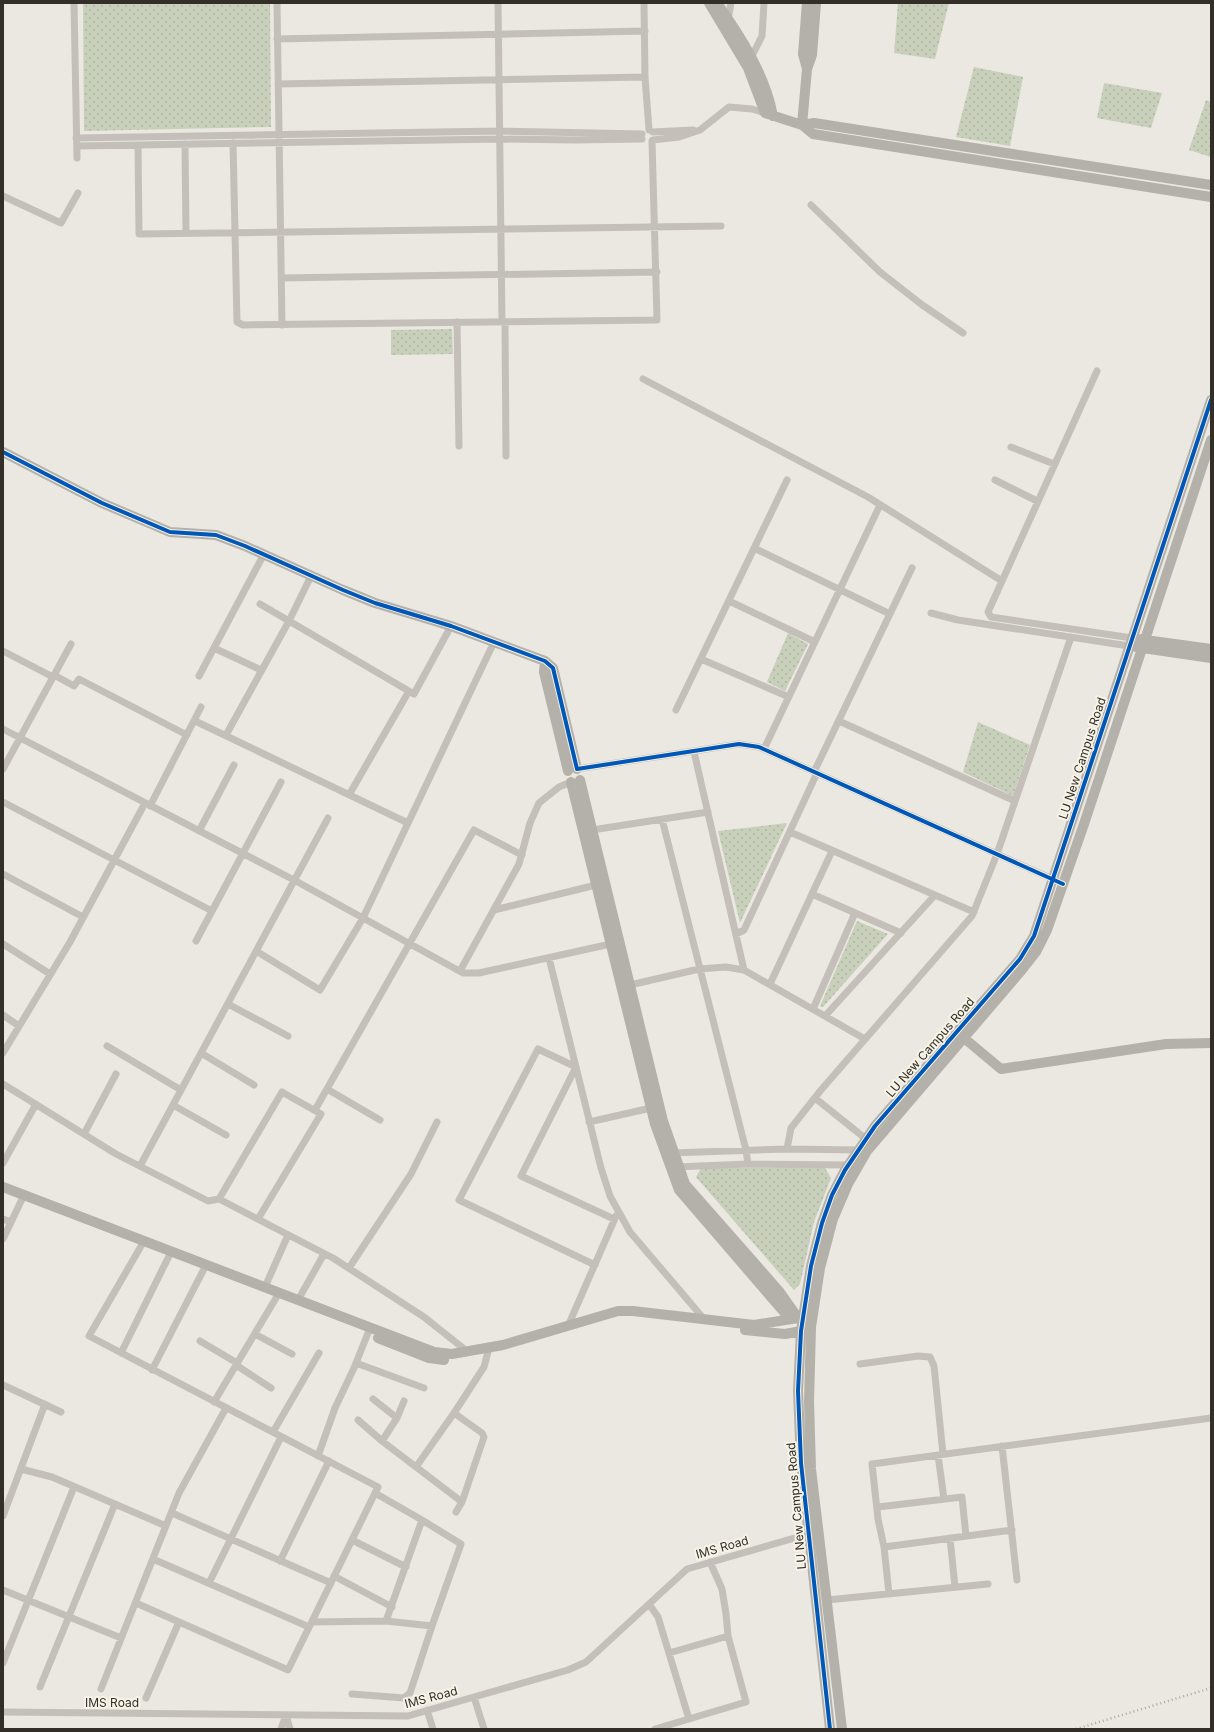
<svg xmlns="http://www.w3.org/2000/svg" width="1214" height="1732" font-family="Inter,sans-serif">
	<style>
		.grass { fill: url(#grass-dots) }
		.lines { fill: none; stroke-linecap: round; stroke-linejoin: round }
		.street { stroke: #c4c0b9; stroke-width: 7 }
		.secondary { stroke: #b4b0aa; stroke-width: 10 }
		.rail { stroke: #aca8a3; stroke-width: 2.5; stroke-dasharray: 1 3; stroke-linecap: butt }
		.cycleway-casing { stroke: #f7f3e7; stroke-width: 6 }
		.cycleway { stroke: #0057b8; stroke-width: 4 }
		.labels { text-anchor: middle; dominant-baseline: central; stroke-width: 4; stroke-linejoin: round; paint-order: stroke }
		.street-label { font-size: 12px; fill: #342e28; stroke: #f7f3e7 }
	</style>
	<defs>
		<pattern id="grass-dots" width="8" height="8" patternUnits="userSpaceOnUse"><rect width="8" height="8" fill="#c8d0bb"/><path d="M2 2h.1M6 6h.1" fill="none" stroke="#acb3a1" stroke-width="1.8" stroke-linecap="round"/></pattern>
	</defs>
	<rect width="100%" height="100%" fill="#eae8e0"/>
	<!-- grass -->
	<path class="grass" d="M83 3H270L271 127 84 131Z
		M898 3H949L935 59 894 53Z
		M974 67 1023 77 1010 146 956 137Z
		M1104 83 1162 93 1151 128 1097 118Z
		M1206 100 1211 102V157L1189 150Z
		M452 329 453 354 391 355V330Z
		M788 633 808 644 785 691 767 682Z
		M978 722 1030 745 1013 796 963 772Z
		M787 823 740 923 718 831Z
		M857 921 888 934 823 1007 820 1006Z
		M701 1168H825L831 1178 814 1222 800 1284 794 1290 696 1177Z"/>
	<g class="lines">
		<!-- street -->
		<path class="street" d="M74 3 77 158
			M277 3 282 325
			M498 3 502 322
			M644 3 645 77 649 130
			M728 20 731 3
			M277 39 645 31
			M750 60 762 36 764 3
			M278 84 645 77
			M653 132 693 130
			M76 138 500 131 642 134
			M653 140 679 137 700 130 729 107 752 109 765 113
			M233 143 237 322 243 325 657 320 652 141
			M185 144 186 233
			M138 145 139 234 721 226
			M77 146 500 139 574 140 642 139
			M3 196 61 223 78 193
			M811 205 880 272 921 304 963 333
			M281 278 657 272
			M457 322 459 446
			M505 322 506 456
			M1097 371 988 612 991 617 1132 638
			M643 379 868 497 1002 581
			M1011 447 1054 464
			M995 480 1037 501
			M754 548 890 614
			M729 601 815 642
			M260 604 414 694 451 626
			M931 613 958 620 1129 646
			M214 648 261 670
			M3 651 53 677
			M701 659 789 697
			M54 675 74 686 79 679 187 735
			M199 676 264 554
			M676 710 787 480
			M195 721 408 823
			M839 721 1015 801
			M3 729 294 880 463 973H479L615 943
			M226 735 289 621 311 576
			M764 749 880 505
			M694 752 744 970
			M3 769 71 644
			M577 769 739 744 759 747 1057 881
			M814 772 912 568
			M349 795 409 691
			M3 802 212 911
			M150 806 201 707
			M662 819 746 1150 748 1164
			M592 830 708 812
			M199 831 234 765
			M790 832 974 912
			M3 874 83 917
			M812 894 901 933
			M494 910 596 885
			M736 934 744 930 817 773
			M196 941 281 782
			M3 944 50 974
			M256 951 320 990 363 918 494 642
			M549 958 601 1168 610 1196 630 1232 704 1319
			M460 971 519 864 530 823 539 803 559 787 571 782
			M770 984 832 851
			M630 985 699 969 726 967 744 970 865 1039
			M228 1004 288 1036
			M813 1009 855 913
			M3 1015 19 1026
			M825 1016 935 895
			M107 1046 181 1090
			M3 1053 70 942 145 803
			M201 1053 254 1085
			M3 1084 116 1154 208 1201 219 1199 333 1258 424 1317 468 1352
			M327 1089 380 1120
			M815 1098 866 1139
			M173 1105 226 1135
			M315 1110 474 830 522 855
			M589 1122 651 1108
			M84 1134 116 1074
			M787 1149 791 1128 821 1090 972 916 997 854 1071 637
			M671 1153 787 1149 861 1150
			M3 1163 36 1104
			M140 1166 328 818
			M676 1167 748 1164 851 1165
			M219 1199 282 1092 321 1114 258 1219
			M3 1219 11 1222
			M3 1239 24 1195
			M595 1265 459 1200 538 1049 576 1067 521 1176 614 1219
			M349 1268 411 1174 437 1122
			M265 1287 288 1235
			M298 1300 324 1254
			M568 1326 616 1216
			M255 1334 292 1354
			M200 1341 237 1363
			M121 1353 171 1252
			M356 1363 424 1388
			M860 1364 918 1356 930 1357 934 1366 943 1454
			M236 1365 271 1388
			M152 1370 206 1265
			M3 1385 61 1412
			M373 1399 397 1418
			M214 1402 279 1293
			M454 1413 482 1433 484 1437 462 1502 456 1512
			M358 1420 382 1441 462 1502
			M273 1432 319 1353
			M382 1441 397 1418 404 1401
			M1002 1446 1017 1580
			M938 1455 944 1499
			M318 1456 335 1408 354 1368 370 1328
			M416 1467 454 1413 484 1367 489 1348
			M21 1469 52 1477 166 1526
			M375 1493 422 1520 386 1621
			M878 1507 962 1497 966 1536
			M172 1513 331 1583
			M3 1516 45 1404
			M950 1538 955 1587
			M352 1540 406 1567
			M884 1547 1012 1530
			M153 1559 309 1627
			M280 1561 329 1461
			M710 1562 722 1589 726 1614 728 1636
			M334 1576 392 1607
			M209 1583 281 1437
			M3 1590 121 1638
			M889 1594 884 1547 878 1519 872 1464 1211 1418
			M827 1600 988 1584
			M136 1603 288 1670 378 1487 89 1336 144 1241
			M649 1604 658 1617 689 1719
			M312 1622 386 1621 432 1626
			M3 1663 74 1487
			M40 1687 115 1504
			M101 1689 179 1493 226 1408
			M352 1694 404 1698 410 1693 432 1626 461 1544 422 1520
			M474 1697 484 1729
			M146 1698 179 1622
			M427 1710 433 1729
			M3 1712 408 1716 568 1670 586 1662 687 1569 812 1533
			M286 1715 290 1729
			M281 1729 286 1715
			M655 1729 746 1702 728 1636 669 1653"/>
		<!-- secondary -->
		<path class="secondary" d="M709 3 748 68 765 113 802 125 813 134 1211 197
			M717 3C741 37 765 74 773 116
			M807 3 803 54 807 69
			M802 125 814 123 1211 185
			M802 125 807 69 812 55 816 3
			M3 452 102 503 170 532 216 535 245 546 343 590 375 603 451 626 545 661 553 668 577 769
			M1138 639 1211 649
			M1136 647 1211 658
			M545 661 544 672 568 771
			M580 780 663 1121 685 1184 779 1291 798 1318
			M571 782 655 1124 679 1190 790 1319
			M958 1033 1001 1069 1166 1044 1211 1043
			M3 1187 434 1352 452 1354 503 1345 618 1311H633L754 1325 798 1318 809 1319
			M745 1330 785 1334 807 1330
			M378 1338 429 1358 444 1360
			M830 1729 801 1463 798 1391 801 1331 811 1266 822 1223 832 1195 845 1170 875 1126 1020 959 1034 936 1211 400
			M842 1729 811 1469 809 1402 811 1327 820 1268 833 1219 848 1184 867 1151 1021 971 1036 952 1047 930 1084 824 1211 440"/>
		<!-- rail -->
		<path class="rail" d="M1076 1729 1211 1688"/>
		<!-- cycleway casing -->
		<g class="cycleway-casing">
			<path id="cycleway" d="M3 452 102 503 170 532 216 535 245 546 343 590 375 603 451 626 545 661 553 668 577 769 739 744 759 747 1063 884
				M830 1729 801 1463 798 1391 801 1331 811 1266 822 1223 832 1195 845 1170 875 1126 1020 959 1034 936 1211 400"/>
		</g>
		<!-- cycleway -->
		<use href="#cycleway" class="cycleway"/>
	</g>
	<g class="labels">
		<!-- street labels -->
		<g class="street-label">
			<text transform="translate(1082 758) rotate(-72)">LU New Campus Road</text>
			<text transform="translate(930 1047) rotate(-49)">LU New Campus Road</text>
			<text transform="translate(796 1506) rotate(-95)">LU New Campus Road</text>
			<text transform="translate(722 1547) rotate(-16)">IMS Road</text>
			<text transform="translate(431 1697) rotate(-15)">IMS Road</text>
			<text x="112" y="1702">IMS Road</text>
		</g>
	</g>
	<!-- border -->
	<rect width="1214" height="1732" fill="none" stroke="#342e28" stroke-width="8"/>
</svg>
